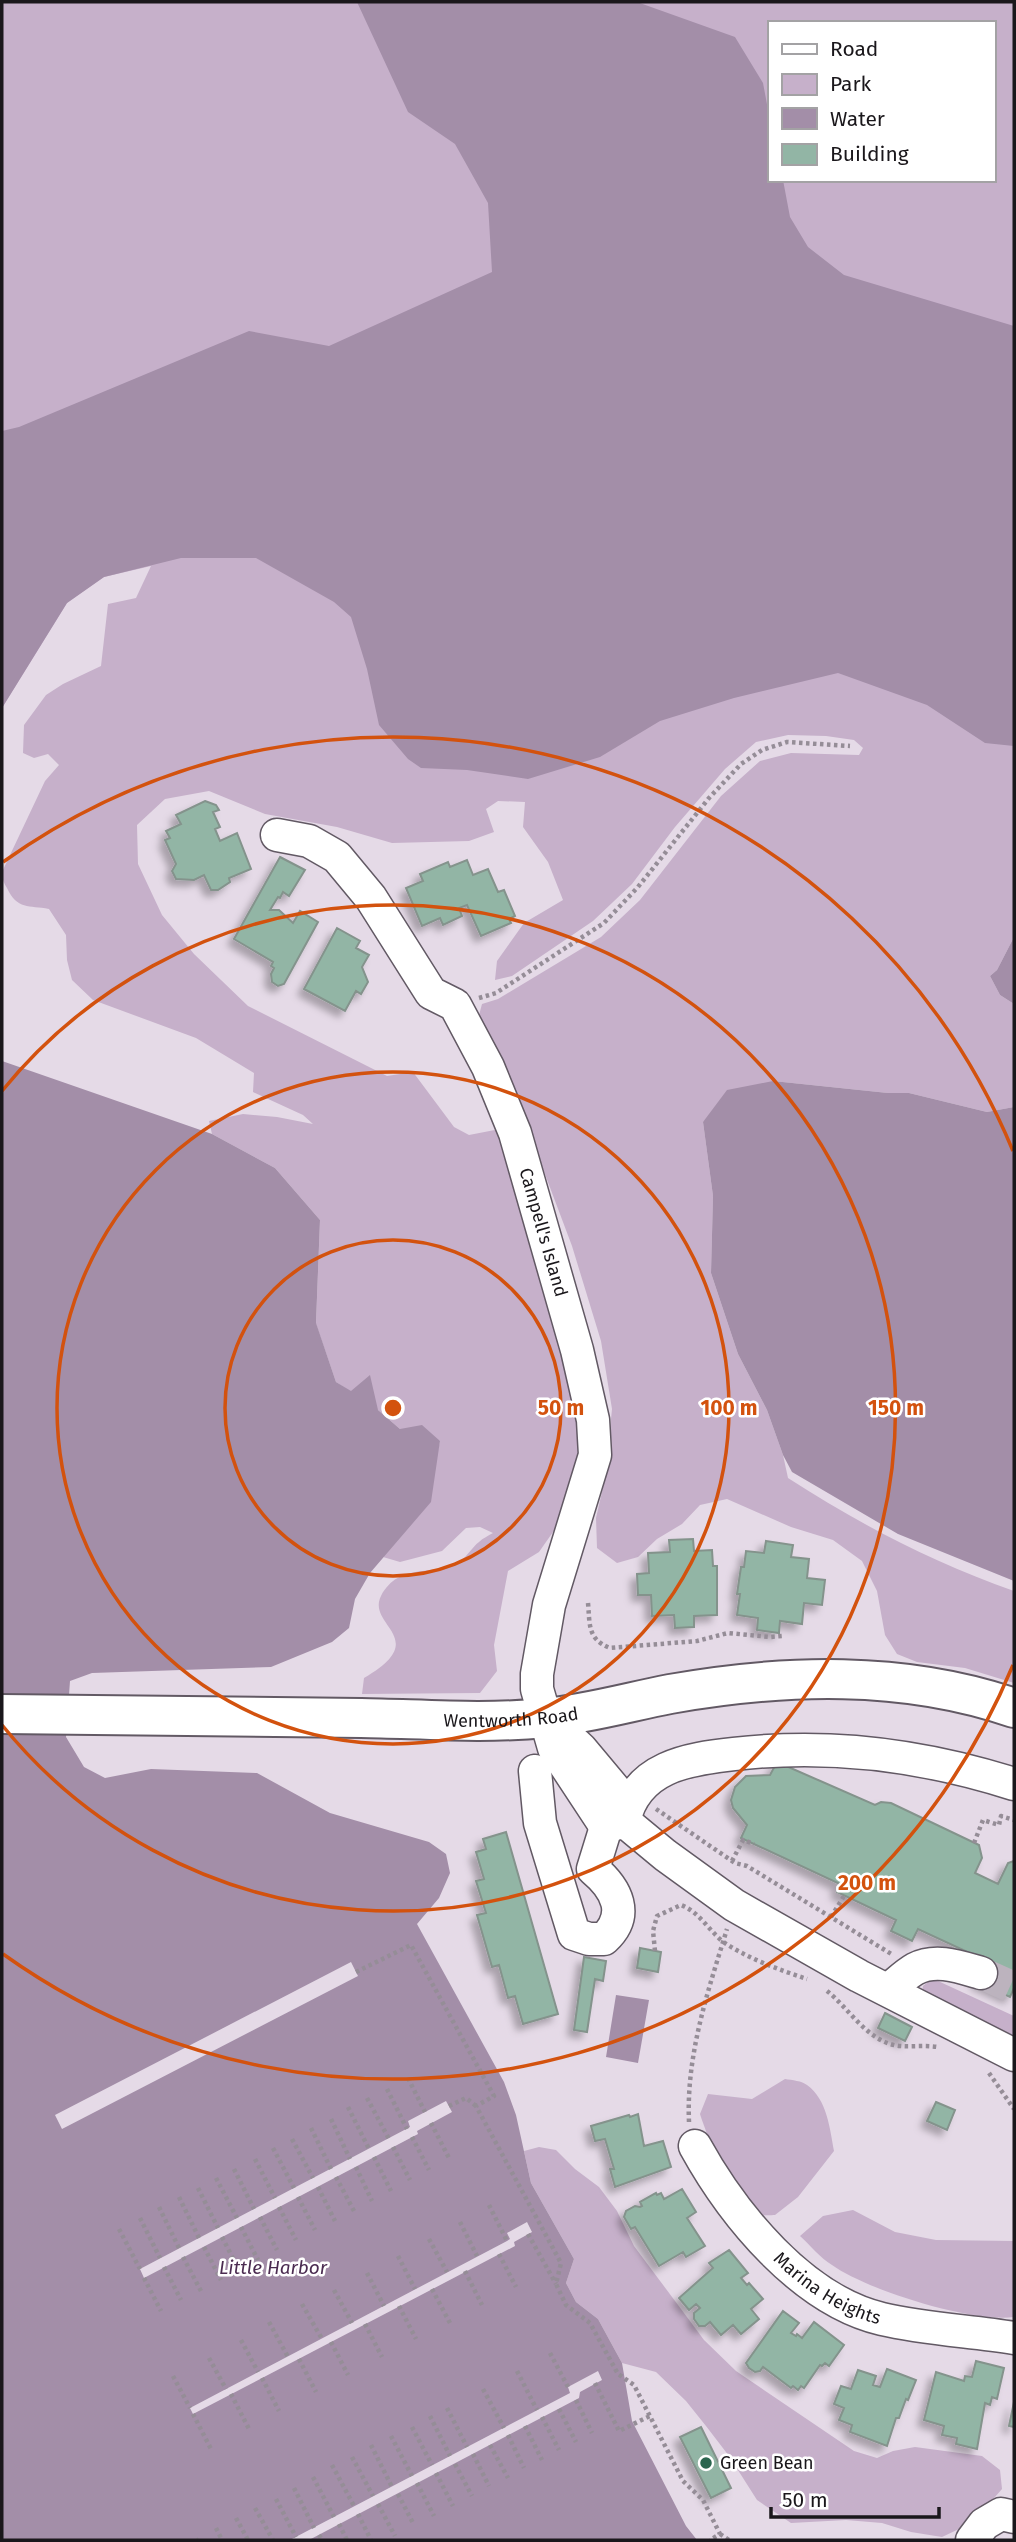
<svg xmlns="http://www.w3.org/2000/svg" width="1016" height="2542" font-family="'Fira Sans',sans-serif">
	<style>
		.green { fill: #c6b0ca; fill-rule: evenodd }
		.water { fill: #a38ea8 }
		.pier { fill: #e5dae7 }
		.building { fill: #92b5a5; stroke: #84938c; stroke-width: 2; filter: url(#shadow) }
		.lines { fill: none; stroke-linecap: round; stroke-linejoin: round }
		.minor-tunnel { stroke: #bcb3be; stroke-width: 32; stroke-dasharray: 32 16; stroke-linecap: butt }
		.minor-casing { stroke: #625964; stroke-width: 35 }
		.major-casing { stroke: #625964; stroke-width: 42 }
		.path { stroke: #958d97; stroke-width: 4.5; stroke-dasharray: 3.5 3.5; stroke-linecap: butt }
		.minor { stroke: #fff; stroke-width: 32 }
		.major { stroke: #fff; stroke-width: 38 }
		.ring { fill: none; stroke: #d3520e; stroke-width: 3.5 }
		.poi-dot { fill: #2b664f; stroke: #fff; stroke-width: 2.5 }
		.labels { text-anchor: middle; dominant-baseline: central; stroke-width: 5; stroke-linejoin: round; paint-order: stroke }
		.street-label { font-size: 18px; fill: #1a171b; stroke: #fff }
		.poi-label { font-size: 18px; fill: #1a171b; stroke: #fff; text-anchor: start }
		.water-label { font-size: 19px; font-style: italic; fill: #4b2c51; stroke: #fff }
		.centre { fill: #d3520e; stroke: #fff; stroke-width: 3.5 }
		.ring-label { font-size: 21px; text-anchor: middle; font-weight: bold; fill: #d3520e; stroke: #fff; stroke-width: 5; stroke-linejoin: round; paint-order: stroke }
	</style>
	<defs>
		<filter id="shadow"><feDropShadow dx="-6" dy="6" stdDeviation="3.5" flood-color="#0004"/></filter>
	</defs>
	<rect width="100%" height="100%" fill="#e5dae7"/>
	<!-- green -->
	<path class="green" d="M2 2H1014V937L997 970 990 976 1000 995 1014 1004V1107L987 1112 909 1093H888L773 1081 703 1122 713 1196 711 1273 738 1354 767 1410 783 1455 788 1478C859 1524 934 1563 1014 1591V1683L965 1668 917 1662 897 1654 885 1635 877 1591 862 1561 833 1540 791 1527 727 1499 700 1505 682 1524 657 1539 638 1557 617 1563 597 1548 596 1518 605 1479 612 1409 601 1341 572 1246 522 1113 478 1019 482 1004 498 999 601 937 640 900 721 796 760 761 791 753 859 755 863 748 854 740 826 736 788 735 756 742 725 769 675 827 632 884 593 921 512 976 495 980 497 961 524 923 563 900 548 862 523 827 525 802 498 801 486 809 494 832 469 841 392 843 337 827 265 814 209 791 165 799 137 825 138 864 162 915 194 954 248 1006 387 1076 413 1072 454 1127 469 1135 500 1129 584 1433 560 1522 539 1552 508 1571 494 1645 497 1671 480 1693 362 1694 364 1678C433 1638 366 1626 381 1596 400 1561 432 1578 460 1561 468 1556 472 1547 479 1542 483 1538 488 1536 493 1533L480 1527 466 1528 442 1551 400 1562 383 1557C410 1524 432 1484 440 1441L400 1429 378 1410 336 1382 316 1324 320 1220 275 1168 212 1134 209 1121 243 1114 277 1117 313 1124 303 1115 253 1092 254 1073 196 1038 93 1000 72 980 67 960 66 935 49 909C29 905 17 910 7 888 4 883 2 879 2 872L45 781 59 765 48 754 34 758 23 753 24 725 46 695 63 684 101 666 108 604 136 598 151 566 104 577 67 603 2 708ZM769 23H993V180H769Z
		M929 1981H938L1014 2016V2042L922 1994 923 1986Z
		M785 2079C792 2080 802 2081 807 2085 827 2099 830 2129 834 2151L798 2197 775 2215C771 2215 763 2216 759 2214 734 2204 708 2139 700 2114L708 2094 752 2099Z
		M539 2147 556 2150 575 2169 599 2187 617 2211 634 2246 681 2309 704 2340 736 2371 854 2451 877 2458 893 2451 915 2447 982 2456 1000 2470 1002 2489 987 2506 969 2515 959 2529 942 2537 911 2532 882 2523 846 2520 791 2523 757 2500 729 2456 706 2426 686 2401 656 2372 622 2363 598 2319 576 2302 566 2283 574 2259 531 2183 524 2151Z
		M853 2210 895 2232 936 2240 1014 2241V2317C972 2323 867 2290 832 2265 820 2258 810 2245 800 2236L823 2216Z"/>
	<!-- water -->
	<path class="water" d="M357 2H637L735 37 763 83 769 115V180H783L790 217 808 247 844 275 1014 326V746L985 743 927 705 838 673 734 698 660 721 600 757 528 779 467 770 421 768 408 759 379 725 367 669 351 617 334 602 256 558H181L104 577 67 603 2 708V431L19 427 249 331 329 346 492 272 488 203 455 144 408 112Z
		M1014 937V1004L1000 995 990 976 997 970Z
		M2 1061 212 1134 275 1168 320 1220 316 1323 336 1382 351 1391 370 1375 378 1410 400 1429 422 1425 440 1441 431 1502 370 1573 355 1599 349 1628 332 1642 271 1667 92 1673 70 1681 66 1737 84 1767 105 1778 151 1769 257 1773 330 1813 429 1842 446 1854 450 1873 439 1898 417 1924 504 2082 516 2115 531 2183 574 2259 566 2283 576 2302 598 2319 622 2363 632 2421 686 2526 697 2540H2Z
		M773 1081 888 1093H909L987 1112 1014 1107V1581L898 1534 792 1472 783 1455 767 1410 738 1354 711 1273 713 1196 703 1122 727 1090Z
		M616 1995 649 2000 638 2063 606 2057Z"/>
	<!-- pier -->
	<path class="pier" d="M351 1962 358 1976 62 2129 55 2115Z
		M446 2101 452 2112 417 2131 418 2134 144 2278 140 2269 410 2127 408 2121Z
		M527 2222 532 2232 514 2242 515 2246 193 2414 190 2408 507 2241 510 2239 507 2233Z
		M598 2371 602 2380 580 2392 579 2398 309 2540H290L570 2393 568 2387Z"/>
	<!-- building -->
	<path class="building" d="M205 801 216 805 219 810 213 812 220 827 215 829 220 841 237 833 251 869 229 878 230 882 218 890H211L204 875 194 880 176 879 172 871 176 864 165 840 170 838 166 831 181 824 176 815Z
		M280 857 305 870 289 896 283 892 280 898 278 897 270 910H279L293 923 300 911 318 922 284 984 278 986 272 982 271 974 274 968 271 966 273 962 234 939Z
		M467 860 473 875 488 869 498 892 504 890 515 916 509 919 511 923 481 936 467 905 459 908 462 916 443 925 440 918 422 926 406 888 423 881 420 874 448 862 450 867Z
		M337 928 360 941 356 948 369 955 362 967 368 982 361 994 356 991 345 1011 304 989Z
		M693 1539 694 1551 712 1550 713 1566H717V1615L694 1616V1627L675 1628 674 1615 652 1616 651 1595H638L637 1574 649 1573 648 1553 670 1552 669 1540Z
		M766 1541 793 1545 791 1557 809 1559 807 1578 825 1580 822 1605 804 1603 802 1624 780 1621 779 1633 757 1630 758 1618 737 1615 740 1594H737L741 1567H744L746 1551 764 1553Z
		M777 1762 875 1805 881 1802 891 1803 979 1845 982 1858 975 1873 998 1884 1008 1863 1014 1861V1988L1010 1997 977 1982 987 1961 918 1929 912 1941 891 1931 896 1920 837 1892 840 1884 741 1838 747 1825 733 1808 731 1800 735 1787 746 1776 770 1775Z
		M506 1832 558 2014 523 2024 515 1996 508 1998 499 1965 492 1967 477 1915 486 1913 476 1881 484 1879 476 1852 486 1849 483 1839Z
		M640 1948 661 1952 658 1972 637 1968Z
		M584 1957 606 1961 603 1981 595 1979 587 2032 574 2030Z
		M885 2013 912 2027 905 2041 878 2028Z
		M936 2102 955 2110 947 2130 927 2121Z
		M638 2114 644 2146 663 2141 671 2167 615 2187 610 2169H614L605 2139 595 2141 591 2126 629 2115 630 2117Z
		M682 2189 696 2212 687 2218 705 2246 686 2257 683 2252 659 2266 635 2227 631 2229 624 2217 626 2211 635 2206 640 2207 642 2206 640 2202 656 2193 657 2195 661 2193 664 2199Z
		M729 2250 748 2273 741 2278 747 2285 749 2283 763 2299 751 2309 759 2319 741 2334 733 2325 721 2335 710 2322 705 2326H699L694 2319V2313L700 2308 696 2304 689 2310 679 2298 713 2268 709 2263Z
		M783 2311 799 2323 791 2333 796 2336 797 2334 802 2338 814 2322 844 2345 829 2366 825 2363 822 2366 820 2365 804 2388 801 2386 798 2390 793 2386 791 2388 763 2367 760 2371 755 2372 749 2368 746 2363Z
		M976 2361 1004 2368 997 2399 992 2397 990 2405 985 2403 977 2449 956 2444 957 2438 942 2435 944 2426 924 2420 936 2372 964 2381 965 2376 972 2377Z
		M887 2369 916 2380 908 2400 906 2399 899 2418H896L887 2446 850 2432 852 2425 839 2420 844 2408 834 2404 841 2386 851 2389 858 2370 876 2376 873 2385 880 2387Z
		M1014 2402V2427L1009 2426Z
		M701 2427 731 2488 711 2498 680 2437Z"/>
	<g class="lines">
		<!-- minor-tunnel -->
		<path class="minor-tunnel" d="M981 1973 1014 1988"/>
		<!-- minor casing -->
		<g class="minor-casing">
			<g id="minor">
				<path id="s1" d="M277 835 309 841 337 857 371 898 431 993 455 1005 488 1067 515 1133 577 1350 593 1420 595 1455 549 1605 537 1674V1689L554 1748 606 1827"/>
				<path d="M551 1721 581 1749 627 1804"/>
				<path d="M535 1771 540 1823 574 1934 589 1939H604C630 1915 617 1889 593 1869L606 1827"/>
				<path d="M624 1821C636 1767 687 1759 734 1754 828 1743 923 1755 1014 1784"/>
				<path d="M606 1827 624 1821 665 1855 734 1905 859 1976 1014 2055"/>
				<path d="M888 1990C897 1983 906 1974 915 1969 936 1958 960 1967 981 1973"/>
				<path id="s2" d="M695 2146C733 2215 802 2300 882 2319 925 2329 970 2331 1014 2338"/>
				<path d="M972 2540 984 2524 1001 2514 1014 2517"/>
			</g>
		</g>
		<!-- major casing -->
		<g class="major-casing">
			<g id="major">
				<path id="s3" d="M2 1714C121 1716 241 1716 361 1718 422 1719 484 1724 545 1718 587 1714 629 1702 670 1694 784 1674 903 1670 1014 1708"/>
			</g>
		</g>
		<!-- path -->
		<path class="path" d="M479 998 496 993 604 923 638 887 709 798 741 764 762 750 787 742 850 746
			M588 1603C590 1624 587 1639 610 1648L697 1641 728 1633 770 1637 782 1636
			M656 1809 735 1863 747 1866 893 1955
			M974 1843 983 1820 999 1825 1001 1816 1014 1820
			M732 1861 743 1840 754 1844
			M831 1917 844 1896
			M655 1951 653 1931 657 1916 681 1905C699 1912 708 1929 722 1941 746 1958 780 1970 807 1979
			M356 1972 411 1945 494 2096 476 2106 561 2263 556 2284 566 2305 590 2323 618 2374 634 2385 683 2481 703 2500 720 2534 710 2540
			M827 1991C849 2008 868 2043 900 2046 912 2047 925 2045 938 2047
			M989 2073 1014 2109
			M408 2078 425 2112
			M387 2089 407 2129
			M367 2098 389 2139
			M449 2106 466 2098 476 2106
			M348 2107 369 2149
			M331 2119 350 2159
			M689 2122C686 2055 708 1991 727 1929
			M431 2123 450 2160
			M311 2128 331 2169
			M412 2137 429 2170
			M292 2139 313 2178
			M393 2147 410 2180
			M273 2148 294 2188
			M374 2157 391 2191
			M255 2159 275 2198
			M356 2167 372 2201
			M234 2169 254 2209
			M336 2177 354 2211
			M216 2178 237 2218
			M318 2187 335 2221
			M198 2188 218 2228
			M179 2197 199 2238
			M298 2197 315 2230
			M489 2205 507 2241
			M159 2207 179 2248
			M279 2207 296 2240
			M260 2217 277 2250
			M140 2218 160 2258
			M460 2222 477 2256
			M241 2227 258 2260
			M119 2229 140 2269
			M528 2234 556 2284
			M222 2237 239 2270
			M429 2239 447 2272
			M204 2247 221 2280
			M499 2254 516 2287
			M398 2256 415 2289
			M183 2257 201 2291
			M164 2267 181 2300
			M465 2271 482 2305
			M367 2273 384 2306
			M144 2278 161 2311
			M432 2289 450 2323
			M334 2290 352 2323
			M302 2304 322 2339
			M399 2306 416 2339
			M269 2322 288 2357
			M365 2324 382 2357
			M241 2340 258 2372
			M331 2342 348 2375
			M550 2353 568 2387
			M209 2358 226 2389
			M299 2359 316 2392
			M517 2371 537 2410
			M173 2376 190 2408
			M262 2378 279 2411
			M595 2383 619 2431 650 2416
			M483 2389 504 2428
			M231 2394 249 2429
			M576 2400 592 2433
			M447 2408 467 2447
			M559 2409 576 2442
			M193 2414 211 2449
			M430 2416 450 2456
			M542 2417 559 2450
			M525 2426 542 2460
			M412 2427 432 2465
			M508 2435 524 2468
			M391 2436 412 2476
			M371 2445 392 2487
			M490 2445 508 2478
			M473 2454 489 2486
			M352 2457 373 2496
			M455 2464 472 2496
			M332 2465 354 2506
			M436 2473 453 2506
			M313 2477 334 2517
			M417 2483 434 2516
			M294 2488 314 2528
			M398 2494 414 2525
			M276 2499 296 2537
			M378 2504 395 2536
			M255 2508 273 2540
			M358 2514 371 2540
			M236 2518 248 2540
			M339 2524 347 2540
			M216 2528 222 2540
			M720 2534 729 2540
			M319 2535 322 2540
			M196 2539 197 2540"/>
		<!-- minor -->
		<use href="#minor" class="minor"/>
		<!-- major -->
		<use href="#major" class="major"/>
	</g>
	<!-- distance rings -->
	<g class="ring">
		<circle cx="393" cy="1408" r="168"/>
		<circle cx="393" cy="1408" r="336"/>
		<path d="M2 1091A503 503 0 1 1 2 1725"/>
		<path d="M1013 1665A671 671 0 0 1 3 1954M3 862A671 671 0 0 1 1013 1151"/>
	</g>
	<!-- markers -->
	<circle class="poi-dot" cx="706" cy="2463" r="7"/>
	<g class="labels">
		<!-- street labels -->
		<g class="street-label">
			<text stroke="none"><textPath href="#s1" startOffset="502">Campell's Island</textPath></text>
			<text stroke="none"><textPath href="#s3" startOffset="509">Wentworth Road</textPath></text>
			<text stroke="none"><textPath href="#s2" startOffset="198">Marina Heights</textPath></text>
		</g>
		<!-- poi labels -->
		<g class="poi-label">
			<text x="720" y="2463">Green Bean</text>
		</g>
		<!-- water labels -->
		<g class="water-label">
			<text x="273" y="2267">Little Harbor</text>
		</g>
	</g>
	<circle cx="393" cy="1408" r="10" class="centre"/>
	<g class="ring-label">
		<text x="561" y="1415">50 m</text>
		<text x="729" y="1415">100 m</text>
		<text x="896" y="1415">150 m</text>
		<text x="867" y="1890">200 m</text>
	</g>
	<!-- border -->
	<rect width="1016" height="2542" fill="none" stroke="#1a171b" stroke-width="7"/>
	<!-- legend -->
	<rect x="768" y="21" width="228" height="161" fill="#ffffff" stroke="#a3a2a4" stroke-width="2"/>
	<rect x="782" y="44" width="35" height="10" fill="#ffffff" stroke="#a3a2a4" stroke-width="2"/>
	<text x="830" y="56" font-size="21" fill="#1a171b">Road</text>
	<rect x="782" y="74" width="35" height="21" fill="#c6b0ca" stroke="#a3a2a4" stroke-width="2"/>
	<text x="830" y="91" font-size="21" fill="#1a171b">Park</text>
	<rect x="782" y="108" width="35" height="21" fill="#a38ea8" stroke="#a3a2a4" stroke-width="2"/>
	<text x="830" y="126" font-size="21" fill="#1a171b">Water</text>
	<rect x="782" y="144" width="35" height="21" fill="#92b5a5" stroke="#a3a2a4" stroke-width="2"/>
	<text x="830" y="161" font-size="21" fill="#1a171b">Building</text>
	<!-- scale -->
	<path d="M771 2507v10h168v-10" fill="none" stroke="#1a171b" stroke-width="3.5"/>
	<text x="782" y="2507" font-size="21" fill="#1a171b" stroke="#ffffff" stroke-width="5" paint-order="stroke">50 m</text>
</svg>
